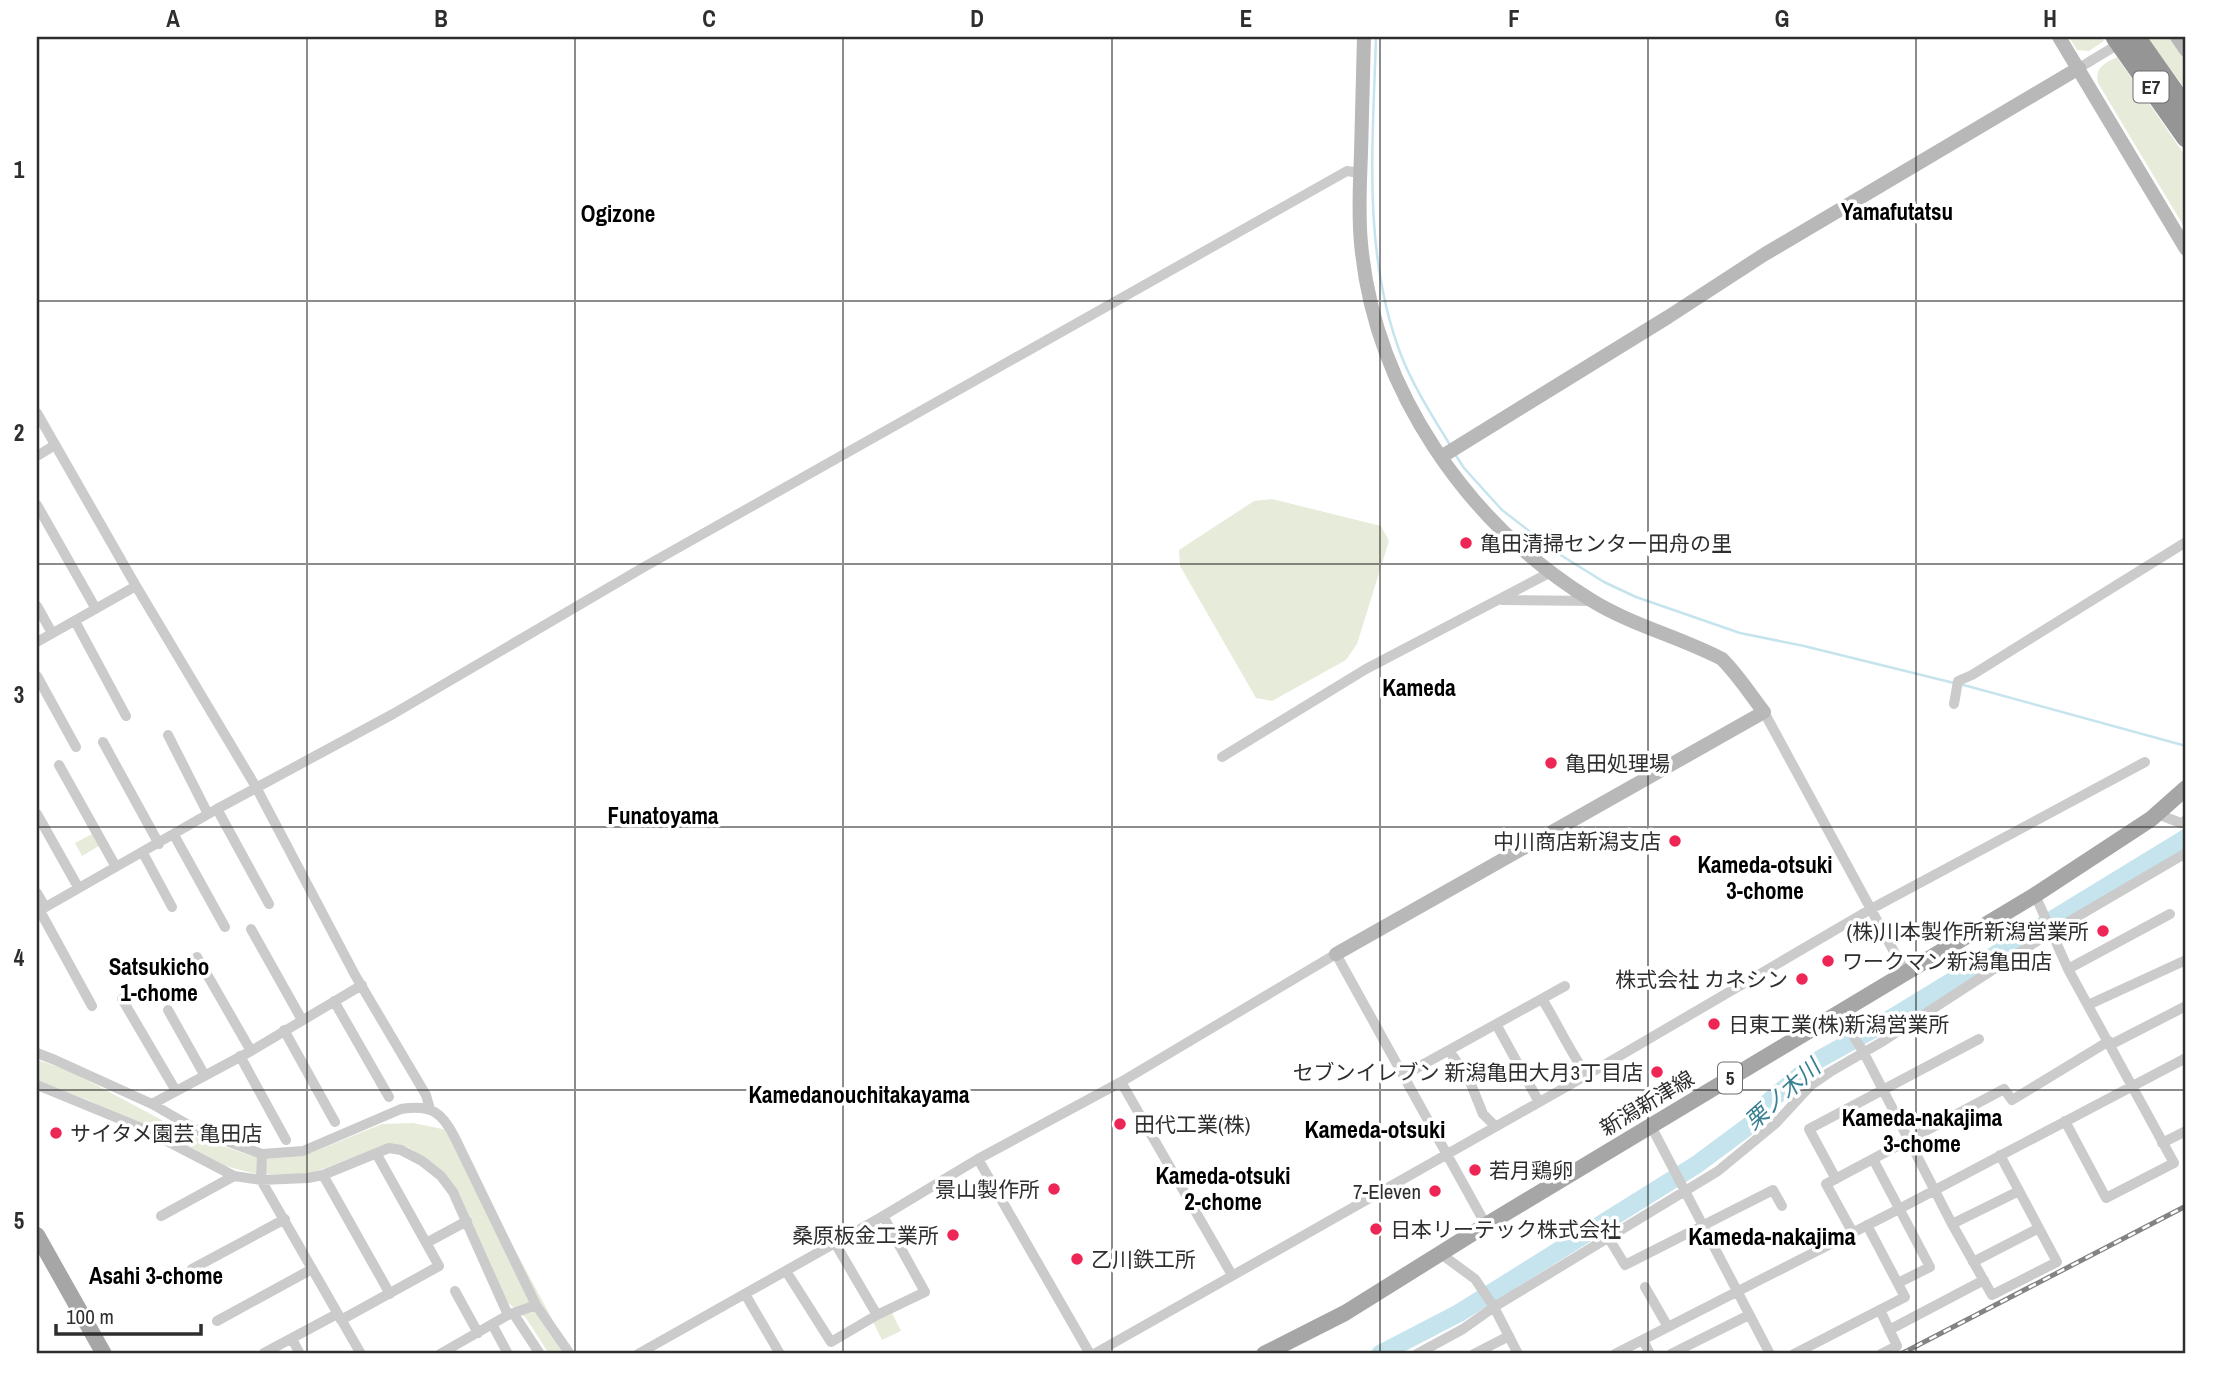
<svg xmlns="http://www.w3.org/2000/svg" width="2223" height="1391" font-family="'Archivo Narrow','Noto Sans JP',sans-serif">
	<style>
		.green { fill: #e7ecda }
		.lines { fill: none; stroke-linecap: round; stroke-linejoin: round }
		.stream { stroke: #c5e4ed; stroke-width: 2.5 }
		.river { stroke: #c5e4ed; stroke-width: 18 }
		.street { stroke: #cbcbcb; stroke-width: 10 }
		.secondary { stroke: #b8b8b8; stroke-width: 14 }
		.primary { stroke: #a6a6a6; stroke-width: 16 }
		.highway { stroke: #959595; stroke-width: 19 }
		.rail-casing { stroke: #838383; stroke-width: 5 }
		.rail { stroke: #fff; stroke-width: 2.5; stroke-dasharray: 8; stroke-linecap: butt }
		.grid { fill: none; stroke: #2e2e2e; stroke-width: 2; stroke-opacity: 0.55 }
		.poi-dot { fill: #ee2656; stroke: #fff; stroke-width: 2.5 }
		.labels { text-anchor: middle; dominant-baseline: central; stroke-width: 7; stroke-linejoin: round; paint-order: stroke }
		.shield { fill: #fff; stroke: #6d6d6d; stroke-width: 2 }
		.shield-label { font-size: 19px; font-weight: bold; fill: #2e2e2e }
		.poi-label { font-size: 21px; fill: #2e2e2e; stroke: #fff; text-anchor: start }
		.street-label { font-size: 21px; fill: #2e2e2e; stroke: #fff }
		.neighbourhood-label { font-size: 23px; font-weight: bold; fill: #000; stroke: #fff }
		.water-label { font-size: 23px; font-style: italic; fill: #387f94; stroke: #fff }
		.quarter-label { font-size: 24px; font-weight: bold; fill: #000; stroke: #fff }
		.neatline { fill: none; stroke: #2e2e2e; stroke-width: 2.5 }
		.grid-label { font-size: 23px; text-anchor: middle; font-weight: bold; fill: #2e2e2e }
	</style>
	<rect width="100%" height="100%" fill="#fff"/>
	<!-- green -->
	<path class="green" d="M2069 37H2101L2104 41 2089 51 2077 50Z
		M2147 37H2173L2186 56V90Z
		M2117 57 2186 157V230L2098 83C2094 68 2105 63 2117 57Z
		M1272 499 1381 526 1389 541 1357 644 1346 660 1272 701 1256 698 1180 566 1179 550 1254 501Z
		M92 834 99 846 82 856 75 843Z
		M37 1060 68 1070 190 1135 252 1156 311 1153 382 1124 413 1123 457 1132 486 1196 571 1354H549L526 1318 507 1302 439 1168 408 1147 384 1145 310 1174H256L225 1166 88 1100 37 1082Z
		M892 1313 901 1331 882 1340 873 1322Z"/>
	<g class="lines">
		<!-- stream -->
		<path class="stream" d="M1376 37C1373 143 1362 253 1401 355 1413 386 1433 417 1450 445
			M1455 454 1464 468 1502 510 1559 554 1604 582 1636 597 1740 633 1804 646 1954 683
			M1960 684 2186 746"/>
		<!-- river -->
		<path class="river" d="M1380 1354 1459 1313 1696 1165 1750 1125 1766 1104 1818 1060 1872 1030 2186 838"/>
		<!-- street -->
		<path class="street" d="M2079 68 2112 48
			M37 413 136 586 256 787 355 975 426 1095 430 1109
			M37 456 55 445
			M37 505 96 609
			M1502 600 1594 601
			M37 606 52 633
			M75 621 126 716
			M37 642 136 586
			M37 676 76 747
			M1954 704 1958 681 1972 675 2186 542
			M1764 712 1905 972
			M168 735 208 814
			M103 742 159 844
			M1222 757 1366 669 1551 572
			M59 765 116 867
			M217 809 269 904
			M37 814 78 887
			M2157 814 2181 823 2186 820
			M174 835 225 927
			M143 853 172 907
			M37 893 45 907
			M2035 895 2068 969 2174 1163 2106 1198 2065 1121
			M40 911 92 1006
			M37 912 217 809 393 714 644 567 1347 171 1360 173
			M251 929 302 1020
			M197 957 251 1051
			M2068 969 2170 914
			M122 999 176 1091
			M1542 999C1558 1024 1569 1051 1587 1075
			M334 1001 389 1097
			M2088 1005 2186 960
			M168 1010 205 1076
			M1839 1013 1864 1053 1952 1224 1992 1295 2057 1262 2000 1155
			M1496 1024 1539 1102
			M284 1030 335 1122
			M2110 1045 2186 1006
			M1449 1051 1468 1077 1483 1114 1495 1126
			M37 1053 55 1060 152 1104 199 1131 262 1154 303 1151 401 1109C431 1104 442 1112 455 1138L536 1305 570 1354
			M240 1056 286 1140
			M1404 1075 1565 986
			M1121 1082 1232 1275
			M37 1085 144 1129 234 1176 261 1180 308 1178 323 1175 389 1148 401 1150 422 1161 441 1176 453 1192 508 1315
			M152 1104 251 1051 362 985
			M1651 1126 1770 1354
			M2162 1143 2186 1131
			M262 1154 261 1180 361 1354
			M978 1159 1090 1354
			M1873 1159 1930 1267 1898 1283
			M323 1175 390 1294
			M1836 1179 1809 1129 1979 1039
			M161 1216 234 1176
			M1952 1224 2019 1191
			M1853 1233 1826 1184 2004 1089 2012 1100 2109 1041
			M1608 1237 1625 1265 1773 1190 1782 1206
			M428 1242 467 1221
			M835 1243 877 1315
			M1441 1254 1475 1279 1494 1307 1518 1354
			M1973 1262 2039 1228
			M192 1269 285 1219
			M786 1271 831 1342 877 1315 925 1292 883 1216
			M1645 1287 1668 1327
			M455 1291 478 1333
			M745 1294 780 1354
			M1880 1310 1897 1346 1881 1354
			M513 1313 540 1354
			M341 1320 439 1266 376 1153
			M217 1321 312 1269
			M492 1324 508 1354
			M1889 1330 1984 1280
			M292 1339 300 1354
			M1643 1340 1650 1354
			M264 1353 337 1314
			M440 1354 508 1315 536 1305
			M638 1354 883 1216 978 1159 1121 1082 1336 954 1486 1225
			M1094 1354 1587 1075 1871 909 2145 762
			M1417 1354 1463 1329 1494 1307 1718 1171 1775 1124 1811 1085 1830 1072 1880 1043 2051 932 2186 853
			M1474 1354 1509 1336
			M1615 1354 1899 1209 2186 1058
			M1671 1354 1749 1315
			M1794 1354 1905 1297 1867 1225"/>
		<!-- secondary -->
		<path class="secondary" d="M2059 37 2186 249
			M2177 37 2186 50
			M1441 457 1668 317 1765 254 2079 68
			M1336 954 1764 712C1750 694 1738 675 1722 659 1680 637 1631 625 1591 600 1468 524 1374 390 1361 243 1358 213 1360 183 1361 153 1362 114 1363 76 1364 37"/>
		<!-- primary -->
		<path class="primary" d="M37 1235 104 1354
			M1264 1354 1345 1313 1486 1225 2035 895 2151 819 2186 788"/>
		<!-- highway -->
		<path class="highway" d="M2115 37 2186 138
			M2136 37 2186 108"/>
		<!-- rail casing -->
		<g class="rail-casing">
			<path id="rail" d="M1901 1354 2186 1206"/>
		</g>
		<!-- rail -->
		<use href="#rail" class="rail"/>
	</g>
	<!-- grid -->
	<path class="grid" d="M307 37V1354M575 37V1354M843 37V1354M1112 37V1354M1380 37V1354M1648 37V1354M1916 37V1354M37 301H2186M37 564H2186M37 827H2186M37 1090H2186"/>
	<!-- markers -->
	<g class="poi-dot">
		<circle cx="1466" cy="543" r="7"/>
		<circle cx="1551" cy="763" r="7"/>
		<circle cx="1675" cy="841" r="7"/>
		<circle cx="2103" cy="931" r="7"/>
		<circle cx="1828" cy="961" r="7"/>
		<circle cx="1802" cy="979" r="7"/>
		<circle cx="1714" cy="1024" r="7"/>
		<circle cx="1657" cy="1072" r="7"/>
		<circle cx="1120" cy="1124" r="7"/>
		<circle cx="56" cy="1133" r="7"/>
		<circle cx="1475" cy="1170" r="7"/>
		<circle cx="1054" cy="1189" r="7"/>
		<circle cx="1435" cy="1191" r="7"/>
		<circle cx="1376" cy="1229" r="7"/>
		<circle cx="953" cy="1235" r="7"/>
		<circle cx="1077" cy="1259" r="7"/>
	</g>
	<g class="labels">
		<!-- shield labels -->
		<g class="shield">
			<rect x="2133.5" y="71.5" width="35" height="31" rx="5"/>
			<rect x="1718" y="1062.5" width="24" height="31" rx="5"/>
		</g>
		<g class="shield-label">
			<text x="2151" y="87">E7</text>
			<text x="1730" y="1078">5</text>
		</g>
		<!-- poi labels -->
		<g class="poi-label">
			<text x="1480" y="543">亀田清掃センター田舟の里</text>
			<text x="1565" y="763">亀田処理場</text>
			<text x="1661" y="841" text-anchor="end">中川商店新潟支店</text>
			<text x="2089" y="931" text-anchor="end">(株)川本製作所新潟営業所</text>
			<text x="1842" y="961">ワークマン新潟亀田店</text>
			<text x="1788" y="979" text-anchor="end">株式会社 カネシン</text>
			<text x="1728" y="1024">日東工業(株)新潟営業所</text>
			<text x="1643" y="1072" text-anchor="end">セブンイレブン 新潟亀田大月3丁目店</text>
			<text x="1134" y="1124">田代工業(株)</text>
			<text x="70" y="1133">サイタメ園芸 亀田店</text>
			<text x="1489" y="1170">若月鶏卵</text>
			<text x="1040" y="1189" text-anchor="end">景山製作所</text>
			<text x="1421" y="1191" text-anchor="end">7-Eleven</text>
			<text x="1390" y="1229">日本リーテック株式会社</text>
			<text x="939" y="1235" text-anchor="end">桑原板金工業所</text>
			<text x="1091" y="1259">乙川鉄工所</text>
		</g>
		<!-- street labels -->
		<g class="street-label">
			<text transform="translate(1647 1103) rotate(-31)">新潟新津線</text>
		</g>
		<!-- neighbourhood labels -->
		<g class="neighbourhood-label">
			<text x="1897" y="211">Yamafutatsu</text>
			<text x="618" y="213">Ogizone</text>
			<text x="1419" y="687">Kameda</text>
			<text x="663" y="815">Funatoyama</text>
			<text x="1765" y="864">Kameda-otsuki<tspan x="1765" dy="26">3-chome</tspan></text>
			<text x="159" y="966">Satsukicho<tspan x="159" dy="26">1-chome</tspan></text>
			<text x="859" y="1094">Kamedanouchitakayama</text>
			<text x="1922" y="1117">Kameda-nakajima<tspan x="1922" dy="26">3-chome</tspan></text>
			<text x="1223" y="1175">Kameda-otsuki<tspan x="1223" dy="26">2-chome</tspan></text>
			<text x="156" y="1275">Asahi 3-chome</text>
		</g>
		<!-- water labels -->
		<g class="water-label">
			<text transform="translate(1782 1094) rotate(-42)">栗ノ木川</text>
		</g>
		<!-- quarter labels -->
		<g class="quarter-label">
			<text x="1375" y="1129">Kameda-otsuki</text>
			<text x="1772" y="1236">Kameda-nakajima</text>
		</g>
	</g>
	<!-- border -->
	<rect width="2223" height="1391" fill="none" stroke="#ffffff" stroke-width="77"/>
	<!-- scale -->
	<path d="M56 1324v10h145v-10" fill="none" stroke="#2e2e2e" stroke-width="3.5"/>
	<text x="66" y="1324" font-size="21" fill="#2e2e2e" stroke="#ffffff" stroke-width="5" paint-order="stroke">100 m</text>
	<rect x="38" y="38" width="2146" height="1314" class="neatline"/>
	<g class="grid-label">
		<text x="173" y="27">A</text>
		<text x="441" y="27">B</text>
		<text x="709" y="27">C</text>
		<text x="977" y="27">D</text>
		<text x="1246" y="27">E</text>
		<text x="1514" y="27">F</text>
		<text x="1782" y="27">G</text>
		<text x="2050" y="27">H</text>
		<text x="19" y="178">1</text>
		<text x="19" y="441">2</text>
		<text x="19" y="703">3</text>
		<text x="19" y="966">4</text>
		<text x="19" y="1229">5</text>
	</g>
</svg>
